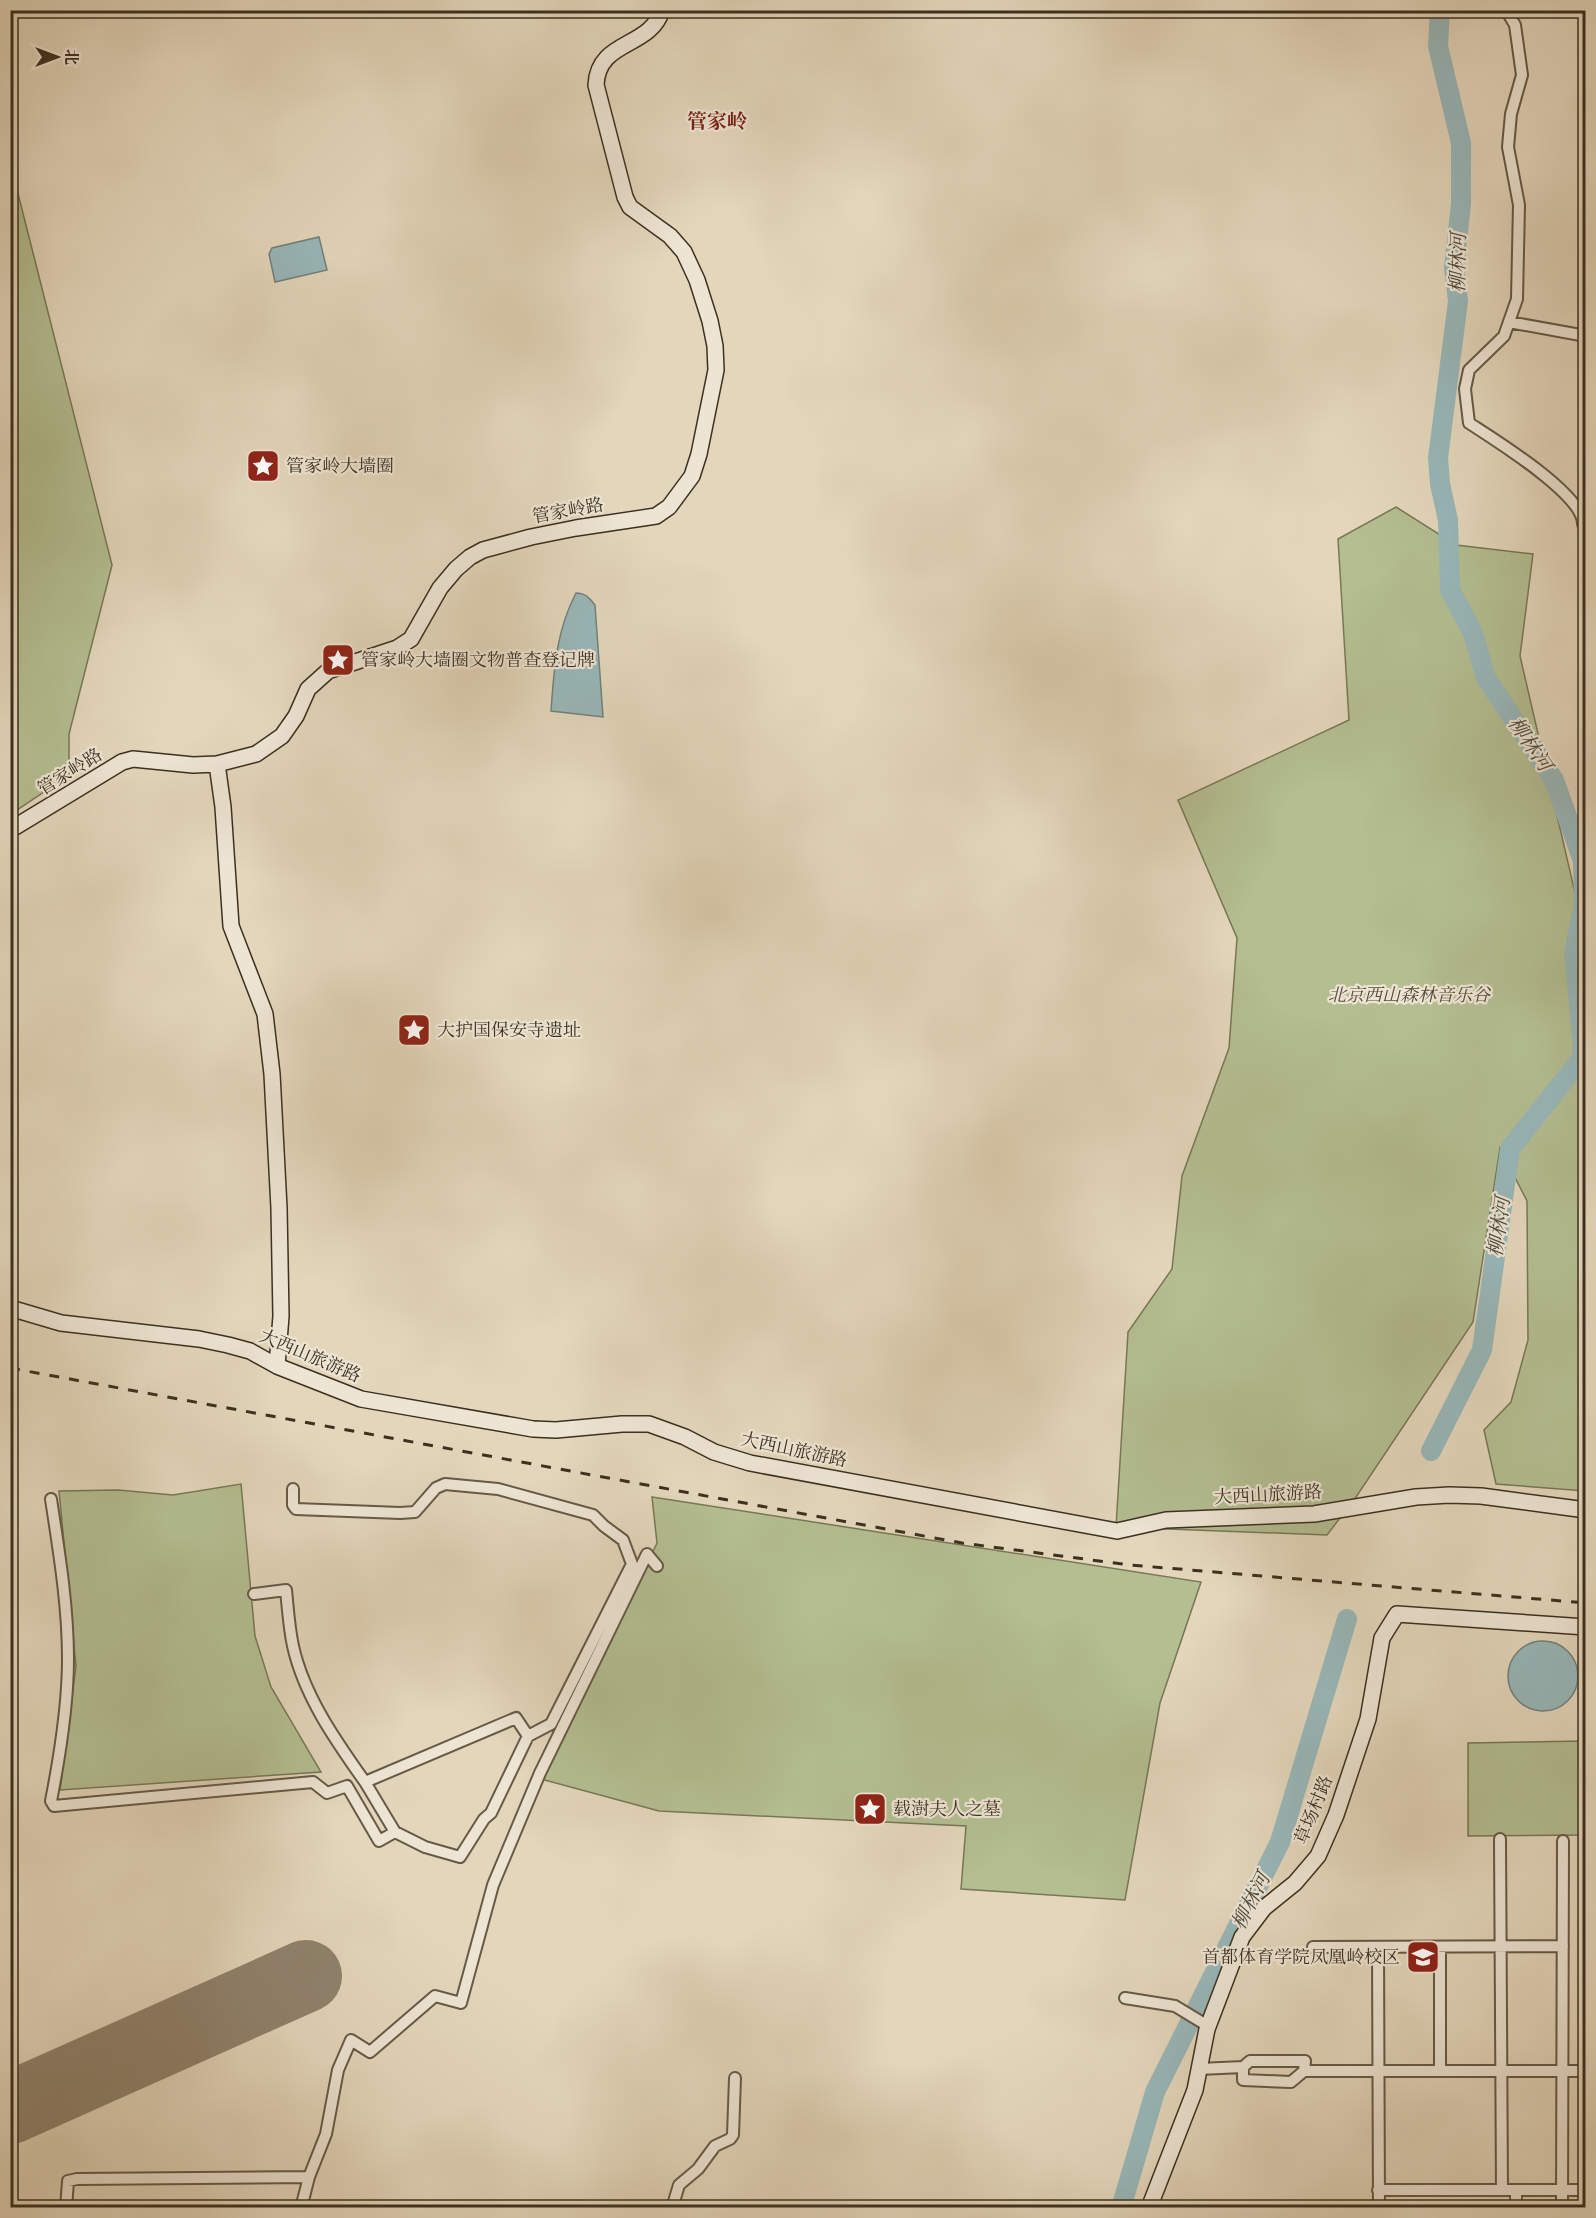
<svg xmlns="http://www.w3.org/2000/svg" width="1596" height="2218" font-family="'IM FELL Double Pica','Noto Serif SC',serif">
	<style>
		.green { fill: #b3be91; stroke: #787758; stroke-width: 1.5 }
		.water { fill: #98b7b9; stroke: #73817c; stroke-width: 1.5 }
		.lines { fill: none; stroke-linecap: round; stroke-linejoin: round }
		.river { stroke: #98b7b9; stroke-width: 20 }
		.runway { stroke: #90836e; stroke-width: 72 }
		.street-casing { stroke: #665a47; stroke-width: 14 }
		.secondary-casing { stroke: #3c3020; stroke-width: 18 }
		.street { stroke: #ede4d3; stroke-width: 10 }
		.secondary { stroke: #ede4d3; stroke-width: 15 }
		.rail { stroke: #3c3020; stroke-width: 3; stroke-dasharray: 10 10; stroke-linecap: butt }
		.labels { text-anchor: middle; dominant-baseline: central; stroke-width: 4.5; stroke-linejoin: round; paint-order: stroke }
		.poi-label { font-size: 18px; fill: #3c3020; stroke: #ede4d3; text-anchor: start }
		.street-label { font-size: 18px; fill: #3c3020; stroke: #ede4d3 }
		.park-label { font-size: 18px; font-style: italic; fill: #544c37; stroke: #ede4d3 }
		.neighbourhood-label { font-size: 20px; font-weight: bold; fill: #7a1f14; stroke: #ede4d3 }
		.water-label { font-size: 20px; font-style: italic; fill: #4e4b3f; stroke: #ede4d3 }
	</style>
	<rect width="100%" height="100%" fill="#e3d6bb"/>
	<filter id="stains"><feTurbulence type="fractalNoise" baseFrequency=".00333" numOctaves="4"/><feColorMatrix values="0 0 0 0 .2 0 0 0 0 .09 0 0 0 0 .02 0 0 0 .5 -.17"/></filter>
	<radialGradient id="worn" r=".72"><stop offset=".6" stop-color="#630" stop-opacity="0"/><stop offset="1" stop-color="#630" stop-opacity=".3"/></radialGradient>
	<!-- green -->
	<path class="green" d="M10 162 112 565 69 734V775L11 814Z
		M1396 507 1456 545 1533 554 1520 656 1582 923 1585 964V1491L1496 1484 1484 1430 1511 1402 1528 1340 1527 1201 1500 1148 1473 1322 1356 1497 1327 1535 1116 1527 1128 1332 1172 1269 1182 1176 1229 1048 1237 938 1178 800 1349 720 1338 539Z
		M241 1484 255 1636 271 1687 321 1772 60 1790 76 1666 59 1491 118 1490 173 1495Z
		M652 1497 1201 1582 1160 1703 1125 1900 961 1889 966 1826 659 1811 541 1779 657 1543Z
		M1585 1741V1835L1468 1836V1743Z
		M1183 2201H1369V2207H1180Z"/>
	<!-- water -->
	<path class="water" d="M319 237 327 270 275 282 269 254 272 248Z
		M576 593C585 593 590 598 595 605L603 717 551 711C554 670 556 631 576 593Z
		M1508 1676a35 35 0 1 1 70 0a35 35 0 1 1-70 0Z"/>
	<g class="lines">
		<!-- river -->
		<path class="river" d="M1431 1451 1482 1350 1510 1149 1581 1059 1583 1046 1574 952 1584 904 1583 861 1554 780 1486 678 1473 633 1450 590 1448 520 1440 484 1438 458 1458 301 1454 268 1461 204V143L1438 46 1440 10
			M1121 2208 1155 2092 1280 1842 1347 1619"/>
		<!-- runway -->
		<path class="runway" d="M10 2108 306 1976"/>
		<!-- street casing -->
		<g class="street-casing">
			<path id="street" d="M1506 10 1515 25 1522 75 1511 114 1508 147 1519 205 1517 299 1504 336 1469 370 1465 389 1469 423C1495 440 1583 494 1583 524
				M1509 322 1586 336
				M293 1489V1505L296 1509 400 1513 415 1512 436 1488 445 1484 498 1489 593 1515 604 1526 623 1540 632 1564 551 1724 528 1736
				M51 1499C59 1552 68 1605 68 1659 68 1707 60 1755 51 1801L54 1806 313 1782 327 1793 347 1786 379 1841 395 1832 425 1847 460 1857 484 1819 491 1813 528 1736 516 1718 365 1782 395 1832
				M254 1594 286 1590C288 1609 289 1628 293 1646 304 1696 336 1741 365 1782
				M1500 1839 1502 2190
				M1313 1947 1563 1946
				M1378 1947 1379 2208
				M1125 1998 1175 2006 1208 2026
				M1199 2069 1243 2067V2080L1291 2082 1304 2071 1305 2061H1250L1243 2067
				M1304 2071H1586
				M1440 2071V1947
				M1378 2190H1586
				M66 2208 68 2181 77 2179 309 2177
				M301 2208 309 2177 326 2134 338 2070 351 2040 370 2052 435 1996 461 2003 493 1885 540 1773 647 1554 657 1566
				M672 2208 679 2185 698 2169 715 2146 730 2139 733 2135 735 2078
				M1516 2208V2190
				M1562 2208 1563 1841"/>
		</g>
		<!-- secondary casing -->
		<g class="secondary-casing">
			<path id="secondary" d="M217 764 223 807 231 926 265 1014 272 1074 279 1208 281 1316 277 1366
				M10 830 122 762 133 759 193 765 217 764 256 754 282 736 296 716 308 689 328 671 397 648 411 639 440 588 456 569 470 557 483 550 531 537 576 528 656 516 669 507 692 476 699 454 716 370 715 346 710 321 697 280 684 252 670 236 630 207 625 197 596 85C598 39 650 49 662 10
				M10 1308 61 1323 199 1339 228 1345 250 1351 277 1366 361 1399 533 1429 556 1430 622 1424H649L685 1437 714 1452 750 1463 1117 1531 1166 1520 1314 1514 1416 1497 1449 1495 1481 1496 1586 1510
				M1149 2208 1195 2090 1207 2029 1242 1937 1264 1908 1295 1883 1318 1856 1336 1815 1368 1719 1382 1638 1397 1614 1586 1627"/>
		</g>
		<!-- street -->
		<use href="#street" class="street"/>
		<!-- secondary -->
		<use href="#secondary" class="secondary"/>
		<!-- rail -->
		<path class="rail" d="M10 1368 962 1543 1130 1565 1586 1603"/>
	</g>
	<!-- icons -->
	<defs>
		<g id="sight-square" transform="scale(1.725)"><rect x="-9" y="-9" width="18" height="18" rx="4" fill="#8f2418" stroke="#ede4d3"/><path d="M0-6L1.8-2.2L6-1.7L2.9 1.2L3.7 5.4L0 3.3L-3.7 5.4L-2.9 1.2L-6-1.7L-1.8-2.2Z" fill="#fff"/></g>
		<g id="university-square" transform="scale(1.725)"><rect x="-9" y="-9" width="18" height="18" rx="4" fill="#8f2418" stroke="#ede4d3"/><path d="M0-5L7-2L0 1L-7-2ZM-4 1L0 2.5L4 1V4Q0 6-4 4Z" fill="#fff"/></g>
	</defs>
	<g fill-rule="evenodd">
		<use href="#sight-square" x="263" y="466"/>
		<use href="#sight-square" x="338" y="660"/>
		<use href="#sight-square" x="414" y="1030"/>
		<use href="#sight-square" x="870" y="1809"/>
		<use href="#university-square" x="1423" y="1957"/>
	</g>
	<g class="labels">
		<!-- poi labels -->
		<g class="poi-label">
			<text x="286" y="466">管家岭大墙圈</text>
			<text x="361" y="660">管家岭大墙圈文物普查登记牌</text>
			<text x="437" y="1030">大护国保安寺遗址</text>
			<text x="893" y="1809">载澍夫人之墓</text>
			<text x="1400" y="1957" text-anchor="end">首都体育学院凤凰岭校区</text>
		</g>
		<!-- street labels -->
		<g class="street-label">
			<text transform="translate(568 511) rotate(-10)">管家岭路</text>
			<text transform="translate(70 772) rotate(-32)">管家岭路</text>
			<text transform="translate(310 1356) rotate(23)">大西山旅游路</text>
			<text transform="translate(794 1450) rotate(12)">大西山旅游路</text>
			<text transform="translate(1268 1495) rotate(-3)">大西山旅游路</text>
			<text transform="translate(1314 1810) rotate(-68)">草场村路</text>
		</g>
		<!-- park labels -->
		<g class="park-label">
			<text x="1409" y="995">北京西山森林音乐谷</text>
		</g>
		<!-- neighbourhood labels -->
		<g class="neighbourhood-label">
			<text x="717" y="121">管家岭</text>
		</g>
		<!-- water labels -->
		<g class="water-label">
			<text transform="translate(1458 263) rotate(-89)">柳林河</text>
			<text transform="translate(1530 744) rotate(56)">柳林河</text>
			<text transform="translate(1499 1227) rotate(-82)">柳林河</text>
			<text transform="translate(1251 1901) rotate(-63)">柳林河</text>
		</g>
	</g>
	<!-- margin -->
	<rect width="1596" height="2218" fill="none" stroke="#e3d6bb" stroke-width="36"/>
	<rect x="12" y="12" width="1572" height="2194" fill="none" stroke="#3c3020" stroke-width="3"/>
	<rect x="18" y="18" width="1560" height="2182" fill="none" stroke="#3c3020" stroke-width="1.5"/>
	<!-- north arrow -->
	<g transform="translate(57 57) rotate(90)" stroke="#ede4d3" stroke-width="4.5" paint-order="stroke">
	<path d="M0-4.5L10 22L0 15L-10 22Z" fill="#3c3020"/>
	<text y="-9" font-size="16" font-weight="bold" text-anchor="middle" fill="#3c3020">北</text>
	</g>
	<rect width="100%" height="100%" filter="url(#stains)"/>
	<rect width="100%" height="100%" fill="url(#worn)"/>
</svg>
